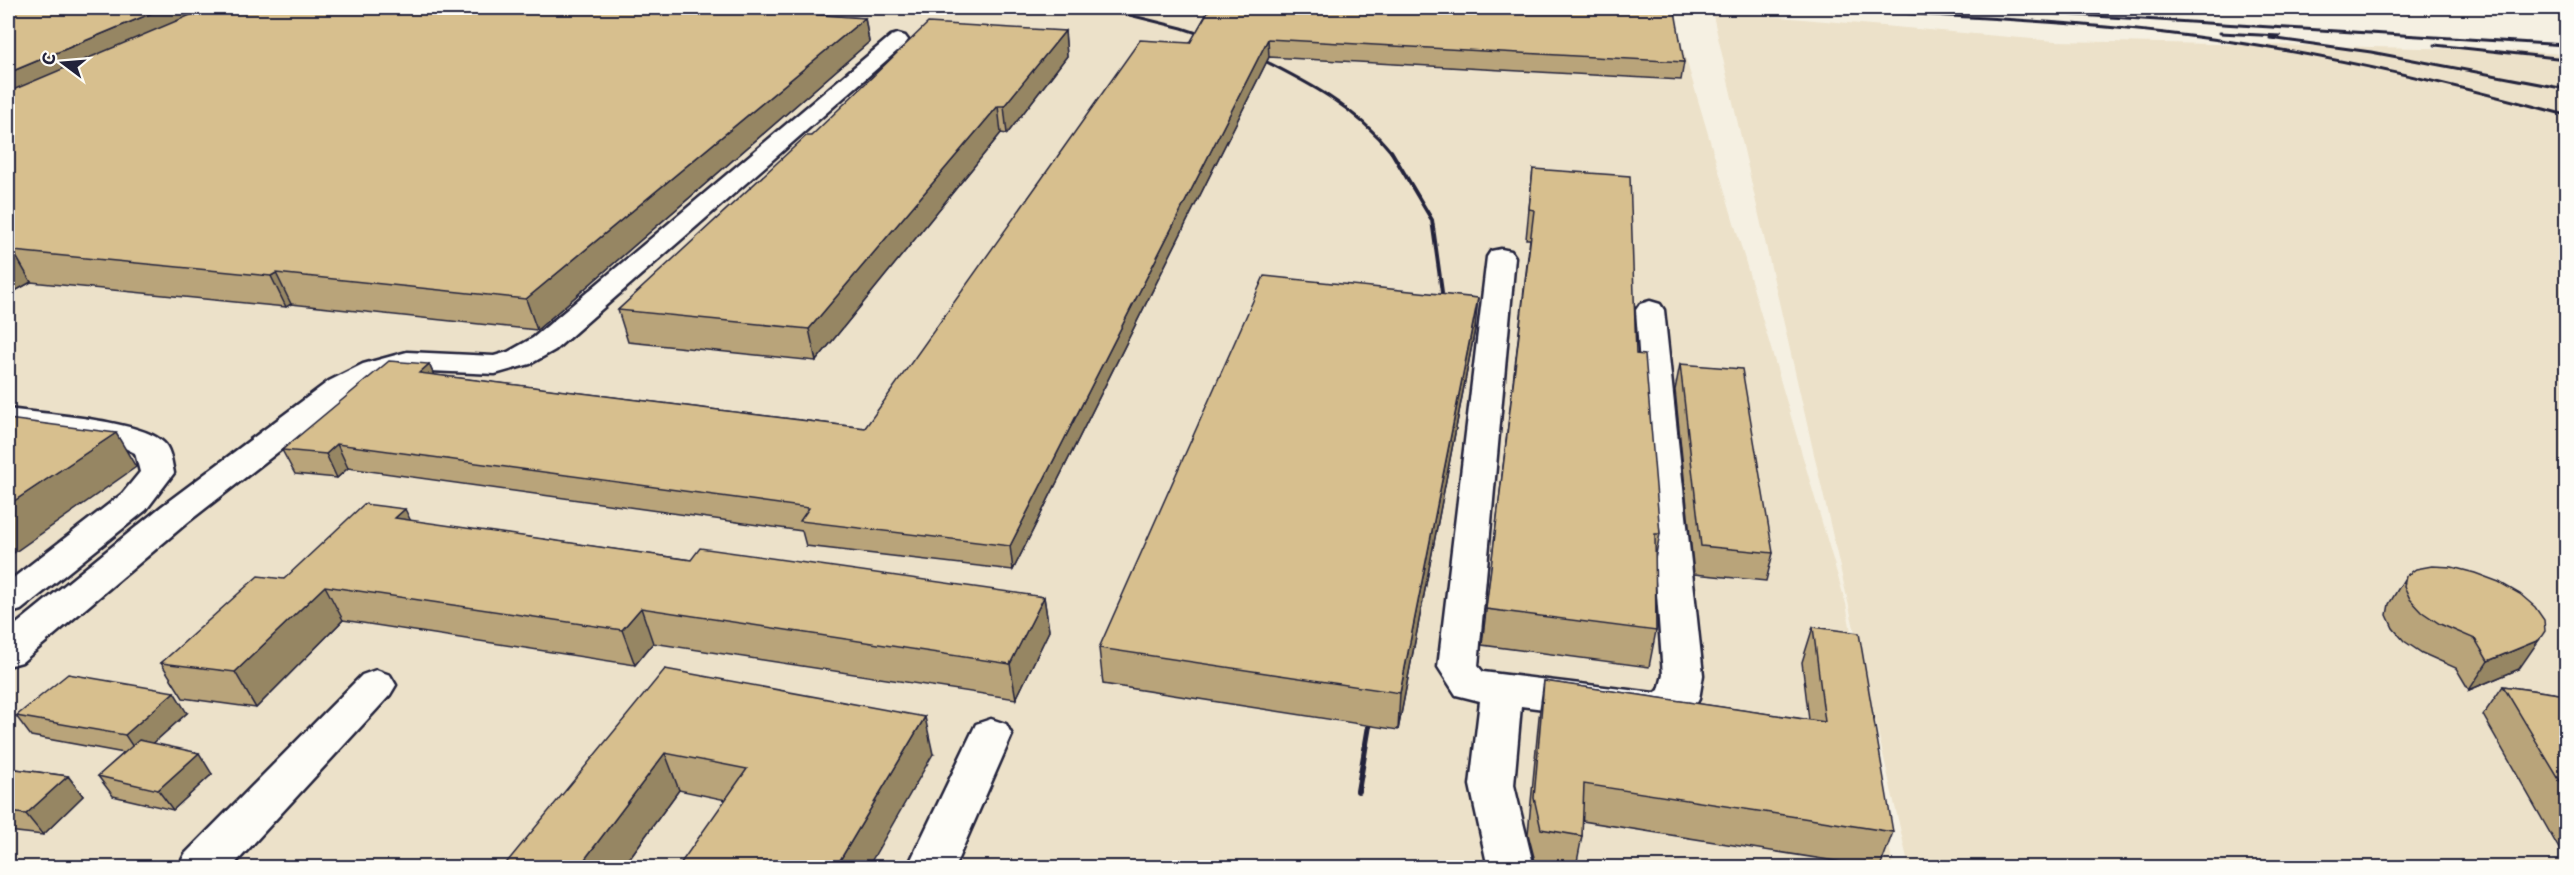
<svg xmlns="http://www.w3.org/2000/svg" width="2574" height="875" font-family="'Playpen Sans',sans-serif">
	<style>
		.built { fill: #ece1c9 }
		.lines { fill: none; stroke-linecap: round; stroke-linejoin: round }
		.minor-casing { stroke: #22223b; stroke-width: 5 }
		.minor { fill: #fdfcf7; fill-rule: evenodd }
		.rail-far2 { stroke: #22223b; stroke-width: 3 }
		.rail-far1 { stroke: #22223b; stroke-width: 4 }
		.rail { stroke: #22223b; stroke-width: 6 }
		.wall { fill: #b9a47a; stroke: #22223b; stroke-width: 1.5 }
		.shaded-wall { fill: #968663; stroke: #22223b; stroke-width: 1.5 }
		.building { fill: #d7bf8e; stroke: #22223b; stroke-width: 1.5 }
	</style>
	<rect width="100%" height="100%" fill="#f5f0e2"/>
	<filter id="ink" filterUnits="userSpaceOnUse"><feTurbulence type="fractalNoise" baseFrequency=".0167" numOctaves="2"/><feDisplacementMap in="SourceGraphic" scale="12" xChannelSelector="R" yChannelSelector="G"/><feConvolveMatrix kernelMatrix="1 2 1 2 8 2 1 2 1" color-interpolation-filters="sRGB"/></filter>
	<g filter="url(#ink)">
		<!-- built -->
		<path class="built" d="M8 8H1671L1846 604 1893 867H8Z
			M1712 11 2055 41 2476 49 2566 54V867H1909Z"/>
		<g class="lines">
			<!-- minor casing -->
			<g class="minor-casing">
				<path id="minor" d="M898 34 905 36 908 40 905 44 555 350 530 364 495 374 409 370 385 378 351 395 188 522 22 662 8 666V631L162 506 329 381 363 364 407 352 494 356 508 352 533 338 891 36Z
					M1501 249 1511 251 1515 257 1478 666 1483 672 1654 693 1659 690 1663 675 1636 310 1640 304 1650 301 1660 304 1664 310 1703 675 1699 699 1693 710 1658 724 1521 706 1514 785 1534 868H1488L1470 785 1480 701 1456 695 1438 667 1487 257 1491 251Z
					M8 409C41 414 143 420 164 443 171 450 172 464 174 473L146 510 21 610 8 614V582L122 494 140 472 135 453 117 444 8 429Z
					M376 670 390 675 396 685 390 695 231 868H178L185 854 362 675Z
					M991 719 1006 724 1012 735 954 868H907L976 724Z"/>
			</g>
			<!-- minor -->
			<use href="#minor" class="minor"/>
			<!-- rail-far2 -->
			<path class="rail-far2" d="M1101 8 1182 28 1212 38
				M1812 8C1941 16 2069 20 2197 37 2322 53 2445 82 2566 115
				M1962 8 2566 45
				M2220 33 2280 36
				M2270 38 2371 52 2566 89
				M2435 45 2566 59
				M1251 54C1305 81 1353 104 1392 153"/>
			<!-- rail-far1 -->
			<path class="rail-far1" d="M1391 151 1432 220 1442 292 1439 312"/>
			<!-- rail -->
			<path class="rail" d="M1358 791 1372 708"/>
		</g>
		<!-- wall -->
		<path class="wall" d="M8 8H799L791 13 865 18 869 42 537 330 291 304 286 307 31 282 8 295Z
			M1210 8 1684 62 1681 80 1269 57 1013 570 806 546 802 531 348 468 337 478 295 474 282 450 429 364 434 375 865 428 1190 43Z
			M1065 31 1067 56 1007 134 1001 133 816 361 628 342 618 310 811 136Z
			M1533 169 1636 354 1660 534 1655 559 1656 631 1649 667 1482 645 1530 239H1526Z
			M1475 329 1398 730 1103 684 1099 648Z
			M1680 364 1773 553 1766 581 1694 574 1675 390Z
			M411 521 691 560 1044 597 1049 631 1016 699 653 643 635 665 343 620 256 708 183 698 161 663 284 579Z
			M2406 576 2519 669 2469 690 2456 668 2422 653 2404 641 2393 628 2387 615 2389 604Z
			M1813 627 1893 832 1880 867H1873L1582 821V836L1576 867H1550L1536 865 1528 834 1539 717 1544 681 1809 720 1802 662Z
			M665 669 933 754 726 800 679 790 623 867Z
			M2503 686 2566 695V861L2483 715Z
			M187 713 153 743 212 774 173 810 113 796 98 776 124 753 31 736 16 716Z
			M8 768 68 776 83 796 43 835 8 831Z"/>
		<!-- shaded-wall -->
		<path class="shaded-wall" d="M164 8H231L8 106V73Z
			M754 8H799L756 34 750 10Z
			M865 18 869 42 537 330 526 299Z
			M1065 31 1067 56 1007 134 1004 106Z
			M1268 39 1269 57 1013 570 1010 546Z
			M998 106 1001 133 816 361 809 329Z
			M13 251 31 282 8 295V254Z
			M276 273 291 304 286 307 271 276Z
			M1478 298 1475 329 1398 730 1400 693Z
			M429 364 439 387 419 373Z
			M116 433 136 467 8 557V505Z
			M337 444 348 468 337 478 326 454Z
			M405 509 421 542 395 518Z
			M325 586 343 620 256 708 235 672Z
			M1044 597 1049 631 1016 699 1010 664Z
			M641 608 653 643 635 665 622 630Z
			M2539 640 2519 669 2469 690 2488 661Z
			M174 692 187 713 139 756 125 735Z
			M925 717 933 754 868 867H836Z
			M199 753 212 774 173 810 158 790Z
			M665 753 679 790 623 867H579Z
			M68 776 83 796 43 835 26 814Z"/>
		<!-- building -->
		<path class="building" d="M8 8H164L8 73Z
			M207 8H754L750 10 865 18 526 299 276 273 271 276 13 251 8 254V92Z
			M1210 8H1611L1675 11 1684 62 1268 39 1010 546 800 521 809 508 337 444 326 454 282 450 389 361 429 364 419 373 865 428 1140 40 1190 43Z
			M928 23 1065 31 1004 106H998L809 329 618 310 806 136H811Z
			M1533 169 1630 176 1636 354 1645 355 1660 534H1655L1656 631 1486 609 1534 210 1529 209Z
			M1264 276 1478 298 1400 693 1099 648Z
			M1680 364 1742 369 1773 553 1701 546Z
			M8 419 116 433 8 505Z
			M364 504 405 509 395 518 691 560 700 548 1044 597 1010 664 641 608 622 630 325 586 235 672 161 663 258 576 284 579Z
			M2432 566 2452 567 2475 573 2499 582 2520 594 2535 607 2544 620 2545 631 2539 640 2488 661 2475 639 2440 624 2422 612 2410 599 2404 586 2406 576 2416 569Z
			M1813 627 1859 633 1893 832 1584 784 1582 836 1541 829 1534 798 1544 681 1825 722Z
			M665 669 925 717 836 867H678L747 769 665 753 579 867H503Z
			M68 674 174 692 125 735 16 716Z
			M2503 686 2566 695V791Z
			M139 740 199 753 158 790 98 776Z
			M8 768 68 776 26 814 8 812Z"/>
	</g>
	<!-- margin -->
	<rect width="2574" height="875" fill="none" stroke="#fdfcf7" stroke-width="30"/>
	<rect x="15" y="15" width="2544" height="845" fill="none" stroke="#22223b" stroke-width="2" filter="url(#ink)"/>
	<!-- north arrow -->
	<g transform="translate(63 63) rotate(286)" stroke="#fdfcf7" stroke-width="4.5" paint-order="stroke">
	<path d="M0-4.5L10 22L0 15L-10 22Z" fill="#22223b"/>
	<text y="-9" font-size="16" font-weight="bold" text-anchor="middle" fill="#22223b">С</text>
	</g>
</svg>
